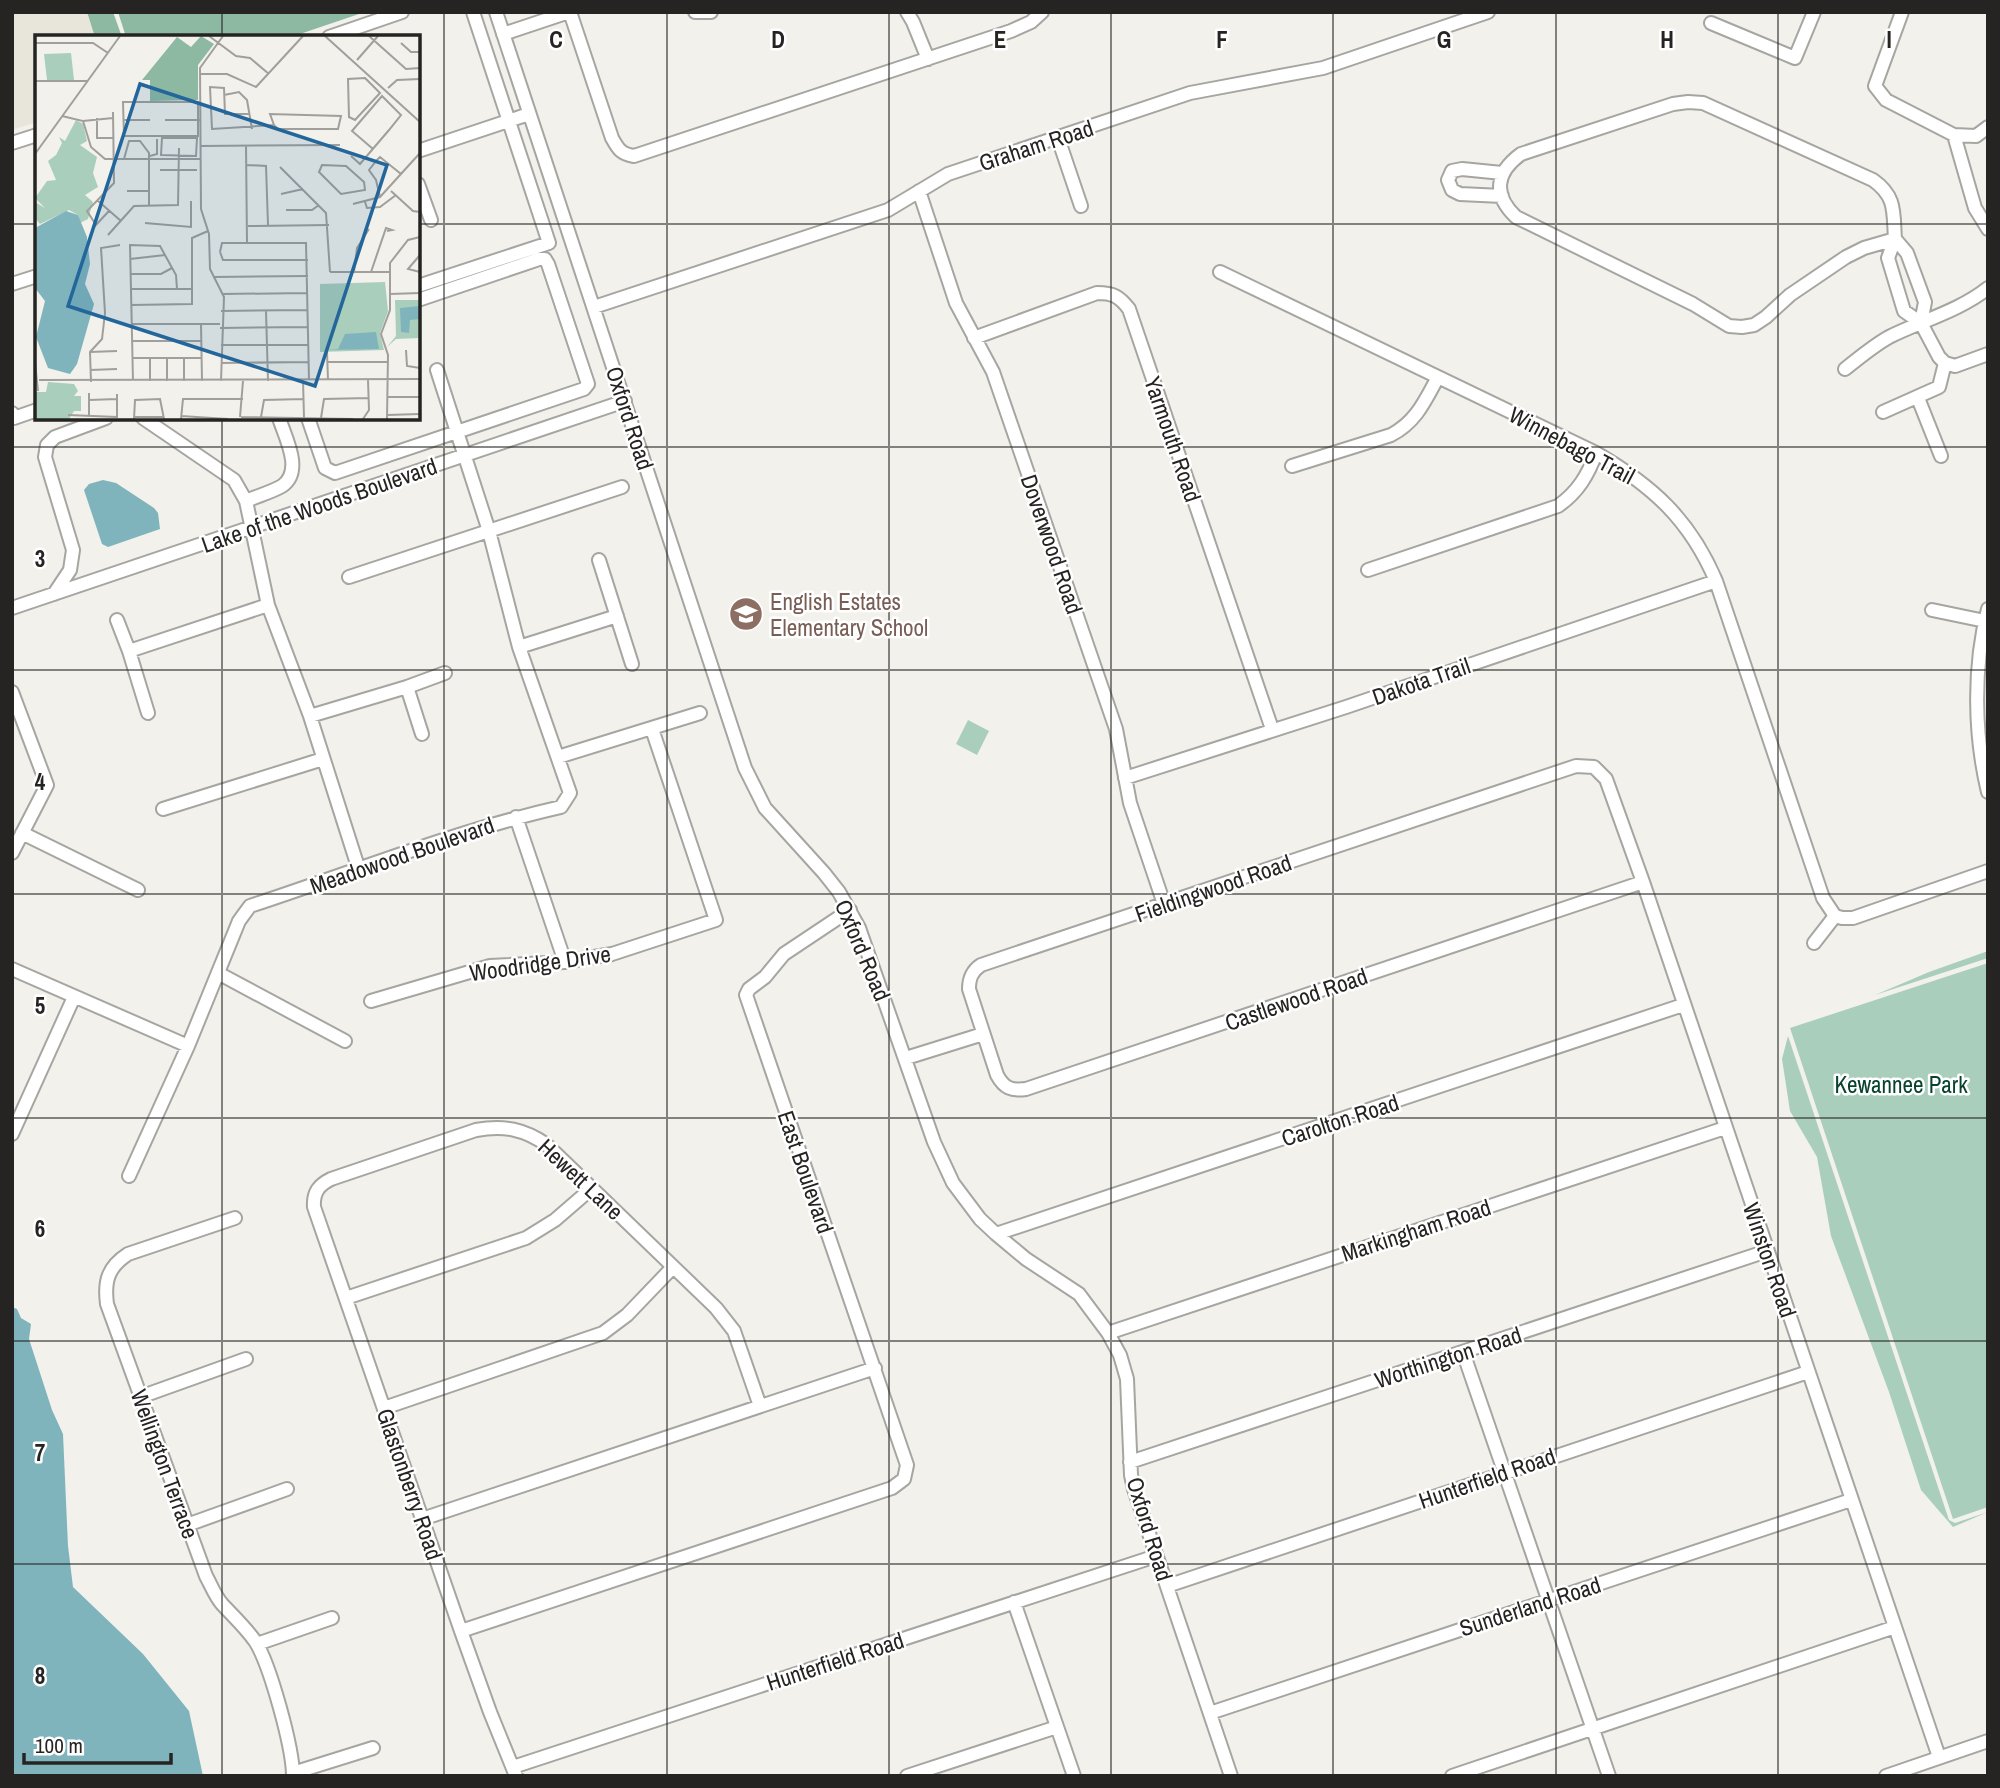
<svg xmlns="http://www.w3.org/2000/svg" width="2000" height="1788" font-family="'Archivo Narrow',sans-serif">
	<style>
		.built { fill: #e8e6da }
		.green { fill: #aacebc }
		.forest { fill: #8db9a3 }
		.water { fill: #7fb4bc }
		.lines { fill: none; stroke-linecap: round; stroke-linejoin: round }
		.minor-casing { stroke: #a6a5a1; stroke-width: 16 }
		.minor { stroke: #fff; stroke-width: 12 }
		.grid { fill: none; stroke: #252423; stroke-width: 2; stroke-opacity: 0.55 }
		.labels { text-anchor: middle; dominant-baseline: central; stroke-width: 5; stroke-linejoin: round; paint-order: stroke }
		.street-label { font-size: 23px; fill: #252423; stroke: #fff }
		.education-label { font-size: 23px; fill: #785e54; stroke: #fff; text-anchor: start }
		.park-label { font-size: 23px; fill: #07432e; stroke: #fff }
		.inset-road { fill: none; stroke: #a09f9c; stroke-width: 2 }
		.view { fill: #23669b; fill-opacity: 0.15; stroke: #23669b; stroke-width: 3.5 }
		.inset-edge { fill: none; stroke: #252423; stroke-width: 3.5 }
		.grid-label { font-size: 23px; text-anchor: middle; font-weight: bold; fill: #252423; stroke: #fff; stroke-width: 5; stroke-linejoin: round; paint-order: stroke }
	</style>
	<rect width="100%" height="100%" fill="#f2f1ec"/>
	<!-- built -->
	<path class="built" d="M12 12H87L95 37H37V122L12 130Z"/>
	<!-- green -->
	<path class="green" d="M968 720 989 731 977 755 956 744Z
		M1988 951V958L1875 995 1929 972Z
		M1988 963V1507L1953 1519 1790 1028Z
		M1788 1036 1949 1520 1955 1523 1988 1512 1953 1527 1921 1490 1889 1392 1831 1236 1817 1157 1790 1111 1782 1059Z"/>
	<!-- forest -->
	<path class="forest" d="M87 12H113L122 37H95Z
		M118 12H365L291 37H126Z"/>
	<!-- water -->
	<path class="water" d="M103 480 116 483 154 508 158 513 160 529 108 547 102 544 84 490 89 484Z
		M12 1307 17 1309 21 1318 31 1324 29 1339 52 1410 63 1434 68 1546 73 1587 143 1654 189 1711 203 1776H12Z"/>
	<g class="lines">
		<!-- minor casing -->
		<g class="minor-casing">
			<path id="minor" d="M496 12 745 768 765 808 824 873 839 892 859 928 934 1142 953 1183 980 1219 996 1234 1026 1259 1079 1294 1108 1333 1120 1355 1127 1379 1131 1475 1134 1489 1231 1776
				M570 12 612 138C618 149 621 154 634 156L1011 31 1031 22 1042 12
				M695 12H711
				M907 12 913 22 928 59
				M1902 12 1875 86 1886 100 1954 135 1975 208 1988 229
				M1711 23 1795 58 1814 12
				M503 34 569 12
				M329 37 402 12
				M1688 102 1703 103 1873 180C1897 197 1893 213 1895 239L1864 248 1846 257 1790 295 1766 317 1754 325 1742 327 1729 326 1693 304 1516 217C1493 195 1495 173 1521 154L1673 104Z
				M1954 135 1976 136 1988 127
				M1058 138 1081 206
				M12 143 37 135
				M418 151 529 114
				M418 184 431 220
				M919 191 956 303 993 372 1116 729 1130 803 1164 904
				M1502 196 1460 194 1452 190 1448 180 1452 171 1462 169 1502 173
				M1220 272 1596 453C1653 486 1690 520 1716 581L1823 898 1835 916
				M12 284 37 276
				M418 286 549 243 473 12
				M594 307 888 210 948 174 1190 93 1323 68 1488 12
				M1921 323 1925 302 1907 253 1895 239 1888 258 1904 311 1921 323 1939 357 1945 363 1955 366 1988 354
				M974 338 1097 293C1113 293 1119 296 1129 309L1272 729
				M1845 369C1859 358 1873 346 1889 337 1921 321 1959 311 1988 288
				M1918 398 1941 456
				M1883 412 1939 387 1945 363
				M12 413 14 418 37 410
				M143 418 234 480 246 501 268 605 310 716 359 870
				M308 418 325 468 335 473 584 389 588 384 548 264 545 259H539L418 300
				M1292 466 1391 435C1416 422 1425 401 1438 377
				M246 501C257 496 272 492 282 486 304 471 285 437 279 418
				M599 560 632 664
				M1368 570 1558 506C1578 492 1588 475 1596 453
				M349 577 622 487
				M54 594 70 570 73 550 45 457 47 445 55 437 106 418
				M12 608 625 401
				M1988 609C1973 667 1974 734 1988 792
				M1932 610 1985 621
				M117 620 129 651 148 713
				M519 647 617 616
				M129 651 268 605
				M407 687 422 734
				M12 692 47 785 12 853
				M310 716 407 687 445 673
				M558 757 700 713
				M1125 778 1346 707 1716 581
				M163 809 323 759
				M516 817 565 962
				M22 833 138 890
				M1643 882 1026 1089C1011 1091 1004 1088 997 1075L969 989C969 978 972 971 981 965L1576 766 1594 767 1606 779 1643 882 1939 1757
				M1835 916 1842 918H1853L1988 871
				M1814 943 1835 916
				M12 969 188 1046
				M218 973 345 1041
				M371 1001 490 966 565 962 612 954 716 920 652 729
				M906 1058 983 1034
				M12 1134 74 997
				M129 1176 188 1046 239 921 250 906C354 872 455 831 561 807L570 793 519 647 489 531 437 370
				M235 1218 128 1254C108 1267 104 1281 107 1304L206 1576C211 1585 215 1596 222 1604 233 1616 245 1627 255 1641 270 1664 293 1748 293 1776
				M996 1234 1683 1005
				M346 1298 526 1238 555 1220 592 1188
				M1108 1333 1725 1128
				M1463 1352 1609 1776
				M140 1397 246 1359
				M384 1408 603 1333 627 1315 673 1267
				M1130 1462 1767 1251
				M422 1519 875 1368
				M187 1525 287 1489
				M1167 1586 1808 1372
				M1014 1602 1074 1776
				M461 1631 892 1488 904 1479 907 1465 746 995 749 989 765 977 784 954 850 910
				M257 1644 332 1618
				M1210 1713 1851 1500
				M513 1767 1156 1556
				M293 1773 373 1748
				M516 1776 490 1712 461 1631 314 1207C313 1192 319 1185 331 1179L476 1130C504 1125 524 1129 547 1145L716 1308 734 1331 760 1406
				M907 1776 1057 1727
				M1452 1776 1895 1627
				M1886 1776 1988 1741"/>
		</g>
		<!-- minor -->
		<use href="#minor" class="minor"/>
	</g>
	<!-- grid -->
	<path class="grid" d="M222 12V37M444 12V1776M667 12V1776M889 12V1776M1111 12V1776M1333 12V1776M1556 12V1776M1778 12V1776M12 224H37M418 224H1988M222 418V1776M12 447H1988M12 670H1988M12 894H1988M12 1118H1988M12 1341H1988M12 1564H1988"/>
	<!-- icons -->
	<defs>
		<g id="school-disc" transform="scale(1.75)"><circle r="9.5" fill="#8d6e63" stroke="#fff"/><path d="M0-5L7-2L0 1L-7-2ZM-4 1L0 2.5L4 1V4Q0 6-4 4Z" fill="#fff"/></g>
	</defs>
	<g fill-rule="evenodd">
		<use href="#school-disc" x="746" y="614"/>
	</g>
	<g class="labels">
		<!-- street labels -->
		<g class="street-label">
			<text transform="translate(1036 145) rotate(-18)">Graham Road</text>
			<text transform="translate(630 418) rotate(72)">Oxford Road</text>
			<text transform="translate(1173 439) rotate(71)">Yarmouth Road</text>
			<text transform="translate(1572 445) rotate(28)">Winnebago Trail</text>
			<text transform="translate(319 505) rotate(-19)">Lake of the Woods Boulevard</text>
			<text transform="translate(1052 544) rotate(71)">Doverwood Road</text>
			<text transform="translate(1421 681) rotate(-19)">Dakota Trail</text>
			<text transform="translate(402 855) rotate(-19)">Meadowood Boulevard</text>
			<text transform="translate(1213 888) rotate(-19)">Fieldingwood Road</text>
			<text transform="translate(863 950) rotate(67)">Oxford Road</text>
			<text transform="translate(540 963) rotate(-8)">Woodridge Drive</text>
			<text transform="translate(1296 999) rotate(-19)">Castlewood Road</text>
			<text transform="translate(1340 1120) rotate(-18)">Carolton Road</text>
			<text transform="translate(806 1172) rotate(71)">East Boulevard</text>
			<text transform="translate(581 1179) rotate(43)">Hewett Lane</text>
			<text transform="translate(1416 1230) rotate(-18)">Markingham Road</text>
			<text transform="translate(1770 1260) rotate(71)">Winston Road</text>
			<text transform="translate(1448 1357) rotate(-18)">Worthington Road</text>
			<text transform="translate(165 1464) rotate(70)">Wellington Terrace</text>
			<text transform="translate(1487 1478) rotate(-19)">Hunterfield Road</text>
			<text transform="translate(410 1484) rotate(71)">Glastonberry Road</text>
			<text transform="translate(1150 1529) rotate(73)">Oxford Road</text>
			<text transform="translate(1530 1606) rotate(-18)">Sunderland Road</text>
			<text transform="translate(835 1661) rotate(-18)">Hunterfield Road</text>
		</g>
		<!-- education labels -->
		<g class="education-label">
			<text x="770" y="601">English Estates<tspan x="770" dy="26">Elementary School</tspan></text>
		</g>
		<!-- park labels -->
		<g class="park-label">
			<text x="1901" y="1084">Kewannee Park</text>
		</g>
	</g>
	<!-- overview -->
	<g transform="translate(35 35)">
		<rect width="385" height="385" fill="#f2f1ec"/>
		<path d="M36 18 39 45H12L9 19ZM41 85 48 89 52 106 45 110 62 122 58 138 63 152 50 160 58 167 53 184 45 188 43 180 34 175 5 189 0 183V167L10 173 0 163 12 146 21 145 13 126 21 120 27 108 24 102 30 106ZM350 247 353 276 345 298 349 315 285 317V249ZM360 265H385V303L361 304 352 312 361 301ZM13 347 39 349 43 356 39 361H46V376H39L34 384H0V357H11Z" fill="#aacebc"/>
		<path d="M166 1 179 9 163 30V65L115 66V45H107L142 2 156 12Z" fill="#8db9a3"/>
		<path d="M31 176 43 180 52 202 55 229 50 249 59 269 42 329 35 339 13 333 1 302 10 266 0 253V193ZM385 271V284L375 285 374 298 366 297 365 273ZM341 297 344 314 291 315 303 314 310 299Z" fill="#7fb4bc"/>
		<path class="inset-road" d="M174 1 201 21 215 23 234 39M290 1 385 87M334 1 371 34 385 33M0 8H58L73 18M366 8 376 17H385M322 25 343 1M165 39H192L221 52 268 1M330 43 345 58 320 85 314 82 313 44ZM0 46H53M353 53 362 45 385 44M189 60 204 57 212 65 217 94M88 67H163V101H89ZM214 79H190L189 53 175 52 177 94 239 90 243 94H303L306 81 235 79 239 90M27 81 48 86 56 112 70 124H166M62 83V103H78M89 85H115M130 85H165M48 86 78 83M162 103 161 121 126 120 127 103ZM211 110 212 208M166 111 305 110M0 119 85 1M115 121 122 119V104M316 121 325 129 354 95 366 80 347 61 317 96 338 114M89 124 94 106H105L114 118V171M212 130 231 131 233 190M287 130 311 131 329 147 330 155 306 159 284 137ZM245 132 291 178 295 237M125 135H162M92 156H114M356 156 378 176 385 177M246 159 268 154M345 162 341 145 334 135 342 125 345 122 366 139M62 165 86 186M330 167 332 173 345 172 361 160M318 169 345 162 385 118M251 175H277L284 170M110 188 156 192V166M61 190 52 176 79 148 78 77M213 191 294 190M59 192 74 176M73 200 99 171 143 170 144 113M185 217 187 208H271L274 345M185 217 188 225H273M385 220 373 234 385 237M95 224 130 220M295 237H355M319 237 322 213 334 194M336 237 351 193 357 195 352 196M95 239H126L137 233M179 242 273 241M96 254H158M188 259 273 258M355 259 385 258M96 270 157 269V203L173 196M186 276 273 275M231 276 233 346M97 289H185M166 289 167 346M185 293 273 292M97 306H166M186 310H274M371 315 372 331 385 333M55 317 82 316M292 317 293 345M98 323H166M115 323V346M132 323V346M149 323V346M0 327 3 356M292 327H353M186 328 274 327M55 335 82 334M4 345 385 344M268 345 269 383M98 346 95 210 125 211 141 240 142 254M186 346 189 262 175 234 174 199 166 174 165 33 188 1M56 347 55 317 67 304 70 278 66 213 85 210M54 358V382M82 359V383M352 362H385M54 365 82 364M33 380 82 382M352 380 385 379M146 381 193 384M99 382H129M205 382 208 346M206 382 318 384M226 382 229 365 269 364M286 383 289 364 334 363M99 384 100 365 125 364 129 384M146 384 148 364H208M328 384 334 375 333 345M352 384 353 320 346 299 355 275V228L373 205 385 202"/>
		<path class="view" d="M105 49 352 130 280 351 33 271Z"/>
		<rect width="385" height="385" class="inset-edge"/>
	</g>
	<g class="grid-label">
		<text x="556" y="48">C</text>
		<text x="778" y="48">D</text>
		<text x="1000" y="48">E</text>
		<text x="1222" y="48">F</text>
		<text x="1444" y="48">G</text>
		<text x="1667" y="48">H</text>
		<text x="1889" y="48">I</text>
		<text x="40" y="567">3</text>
		<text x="40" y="790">4</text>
		<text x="40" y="1014">5</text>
		<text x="40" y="1237">6</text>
		<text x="40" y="1461">7</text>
		<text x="40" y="1684">8</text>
	</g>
	<!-- border -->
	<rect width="2000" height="1788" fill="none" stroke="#252423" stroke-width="28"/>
	<!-- scale -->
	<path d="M24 1753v10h147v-10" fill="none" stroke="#252423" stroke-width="3.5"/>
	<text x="35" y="1753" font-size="21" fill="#252423" stroke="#ffffff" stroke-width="5" paint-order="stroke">100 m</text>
</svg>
